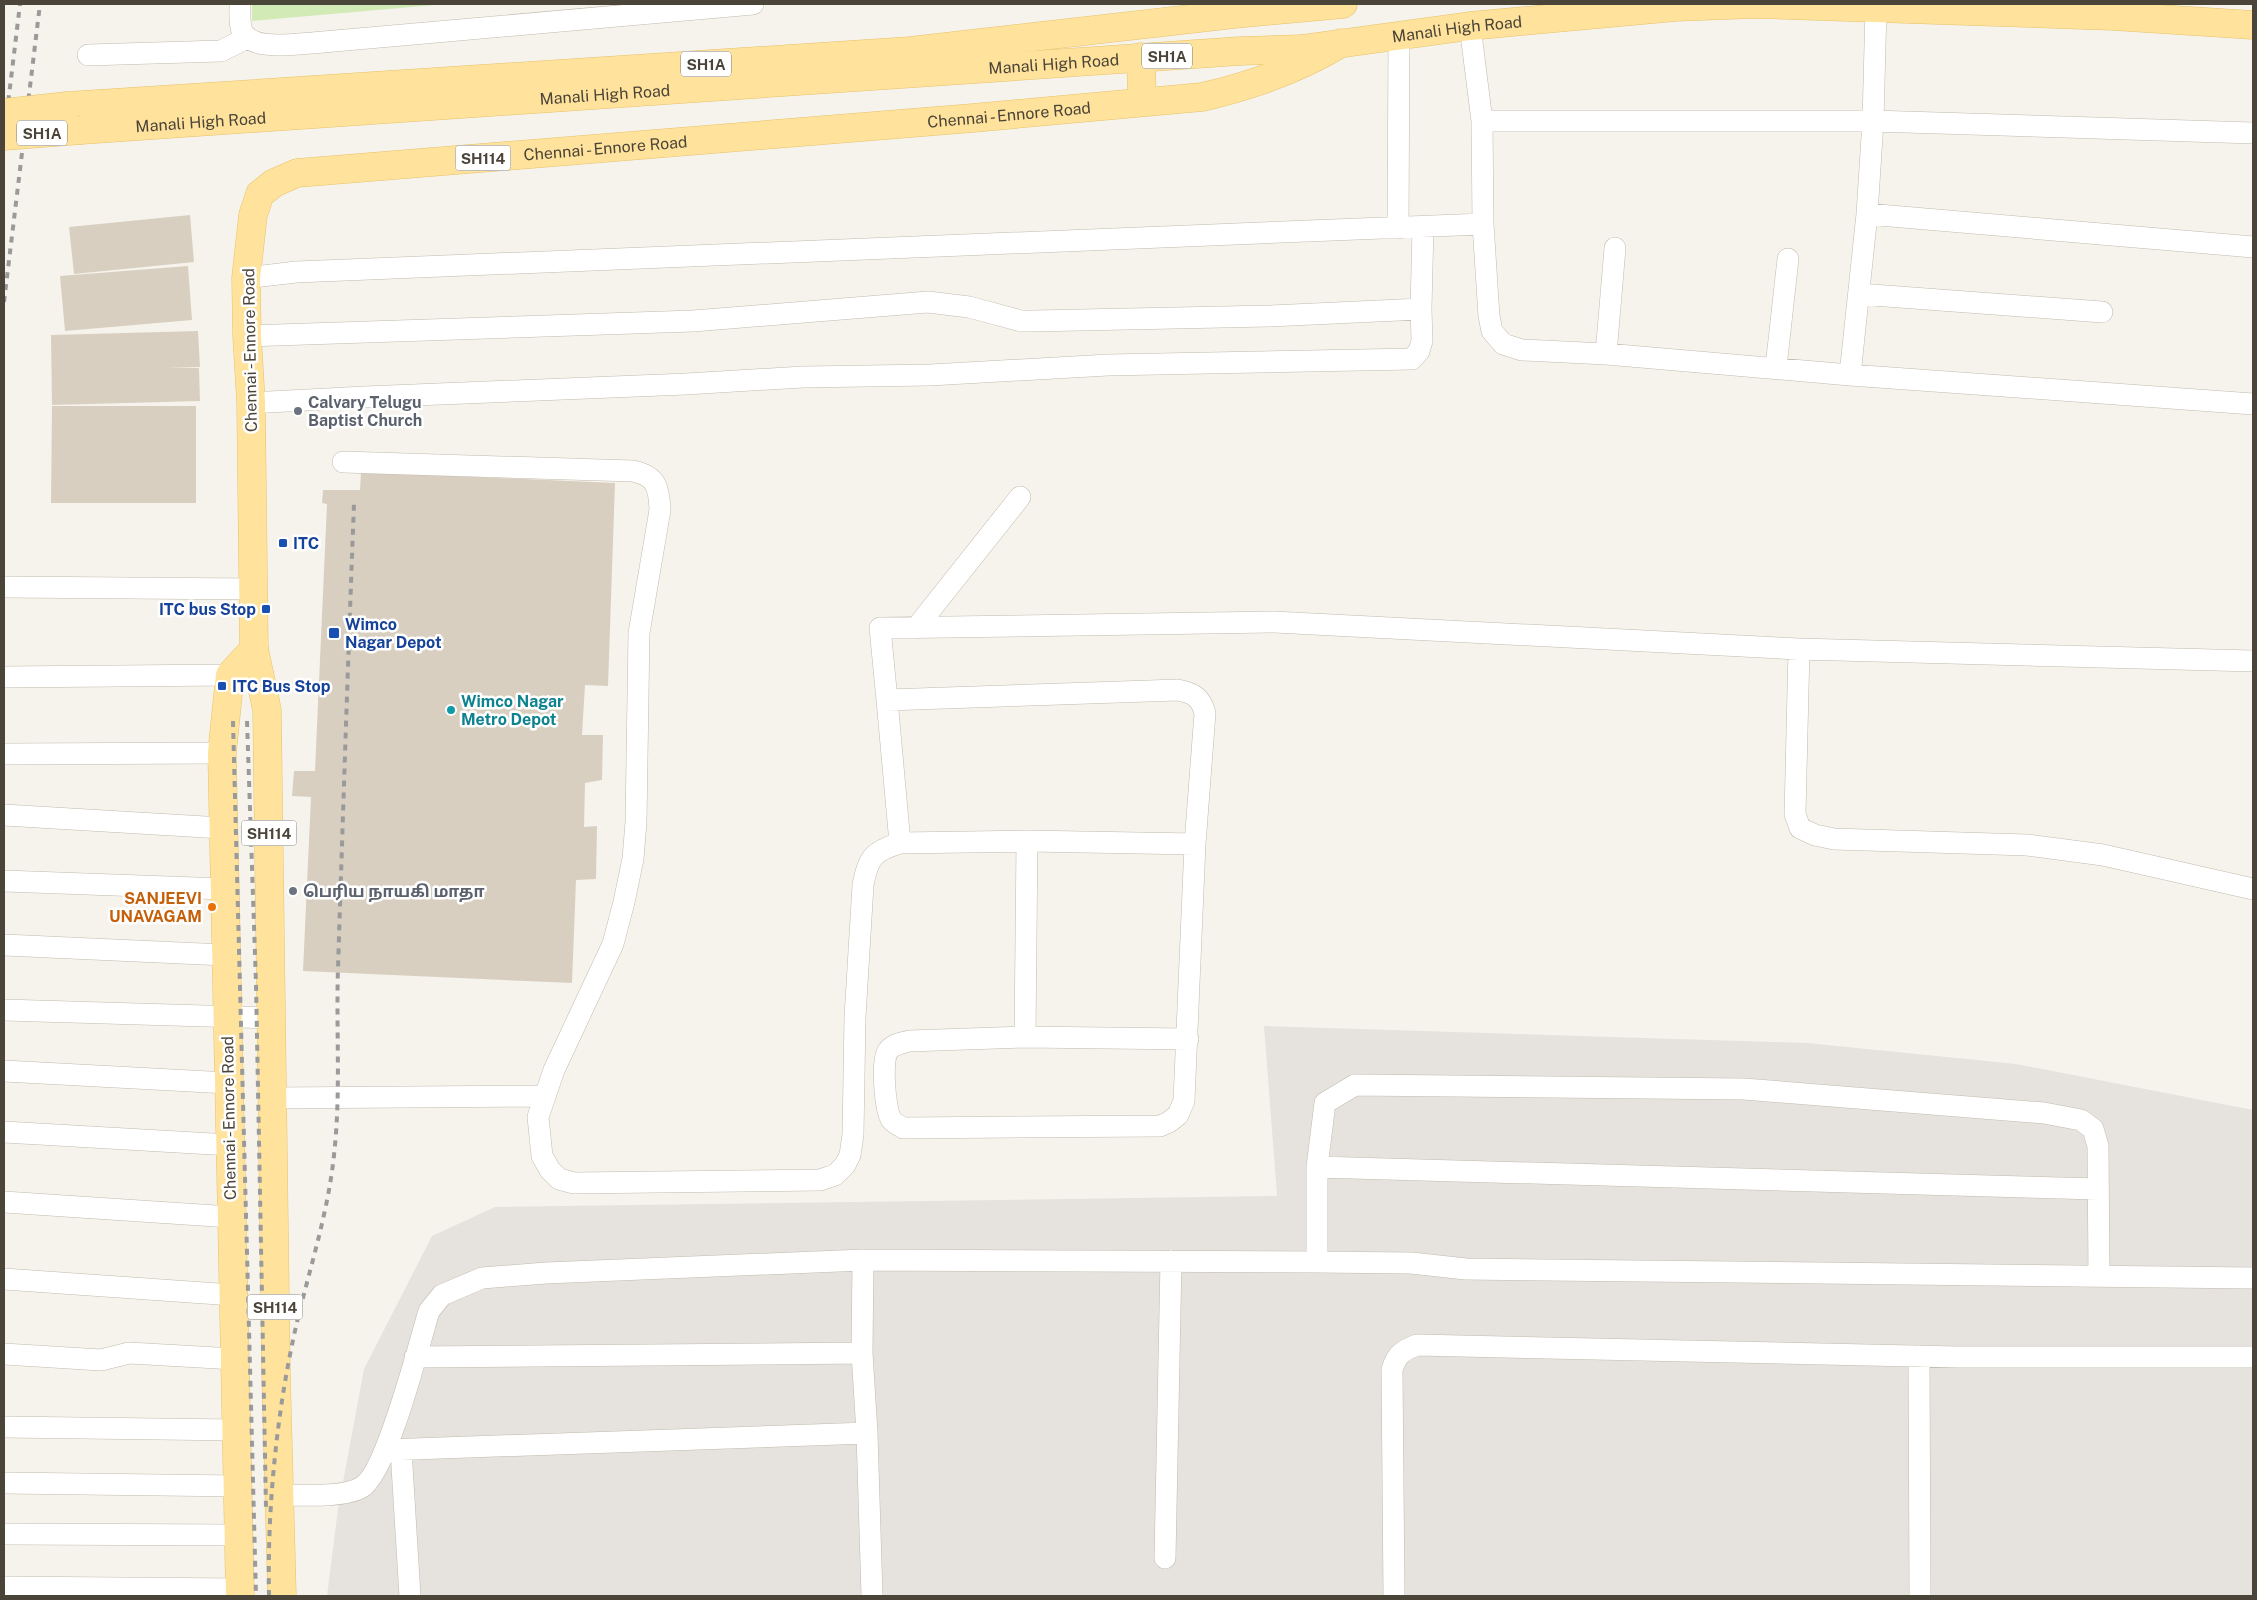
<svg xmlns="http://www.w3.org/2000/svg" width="2257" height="1600" font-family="'Public Sans','Noto Sans Tamil',sans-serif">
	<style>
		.industrial { fill: #e6e2dd }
		.green { fill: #d2eab5 }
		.building { fill: #d8cfc1 }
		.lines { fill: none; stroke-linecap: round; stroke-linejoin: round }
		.minor-casing { stroke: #c2bbae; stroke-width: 22 }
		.major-casing { stroke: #e6c16a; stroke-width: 29 }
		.minor { stroke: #fff; stroke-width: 21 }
		.major { stroke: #ffe39c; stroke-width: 28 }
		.rail { stroke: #9a9a9a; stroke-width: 4; stroke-dasharray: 6 6; stroke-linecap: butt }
		.major-bridge-casing { stroke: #e6c16a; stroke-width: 29; stroke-linecap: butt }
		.major-bridge { stroke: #ffe39c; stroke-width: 28 }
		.worship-dot { fill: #6b7280; stroke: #fff; stroke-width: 2 }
		.transit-dot { fill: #1a4fb4; stroke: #fff; stroke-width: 2 }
		.culture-dot { fill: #0f9aa8; stroke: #fff; stroke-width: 2 }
		.food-dot { fill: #e8710a; stroke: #fff; stroke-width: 2 }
		.labels { text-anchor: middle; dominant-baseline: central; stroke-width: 5; stroke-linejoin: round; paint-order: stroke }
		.shield { fill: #fff; stroke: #817c74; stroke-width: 1 }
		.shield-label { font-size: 15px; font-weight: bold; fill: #4b4439 }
		.street-label { font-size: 16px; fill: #4b4439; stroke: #fff }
		.worship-label { font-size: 16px; font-weight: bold; fill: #5b616d; stroke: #fff; text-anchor: start }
		.transit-label { font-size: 16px; font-weight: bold; fill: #164399; stroke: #fff; text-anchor: start }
		.culture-label { font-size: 16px; font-weight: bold; fill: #0d838f; stroke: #fff; text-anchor: start }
		.food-label { font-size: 16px; font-weight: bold; fill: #c56008; stroke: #fff; text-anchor: end }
	</style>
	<rect width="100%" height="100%" fill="#f6f3ec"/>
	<!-- industrial -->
	<path class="industrial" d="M1264 1026 1807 1043 2016 1064 2253 1110V1596H327L338 1509 364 1369 432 1236 495 1207 1277 1196Z"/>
	<!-- green -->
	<path class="green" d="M252 4H446L252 21Z"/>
	<!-- building -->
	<path class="building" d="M190 215 194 262 74 274 69 227Z
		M188 266 192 320 65 331 60 276Z
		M198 331 200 367 166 368H199L200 401 52 405 51 335Z
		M52 406H196V503H51Z
		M361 472 615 483 608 686 585 685 582 735H603L602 780 585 783 584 827 597 826 596 879 576 880 572 983 303 971 311 797 292 796 294 771H315L327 504 322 503 323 490H360Z"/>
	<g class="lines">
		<!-- minor casing -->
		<g class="minor-casing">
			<path id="minor" d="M240 4C240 12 239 23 242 31 252 51 293 44 312 43L753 4
				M1470 26 1482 121 1483 224 1489 316 1492 331 1503 344 1522 350 1606 354 1850 375 2253 404
				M88 55 221 51 247 38
				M1482 121H1873L2253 133
				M1867 214 2253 247
				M1398 228 1399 35
				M246 278 296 272 1483 224
				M1859 294 2102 312
				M247 336 693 321 928 302 969 307 1021 321H1033L1270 316 1421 309
				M1606 354 1615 248
				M1776 367 1788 259
				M1850 375 1867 214 1873 121 1876 8
				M251 403 365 397 686 384 803 377 930 375 1108 365 1412 359 1419 351 1422 341 1421 309 1423 227
				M343 462 633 471C657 476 659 488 660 510L639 633 636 822 633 859 624 902 613 944 554 1070 538 1117 542 1156 550 1170 559 1179 574 1183 820 1180 835 1175 845 1165 850 1155 853 1135 855 1017 863 885C868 857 874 851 900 843L1027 841 1195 844
				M4 587 253 589
				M916 628 1020 497
				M1799 649 1795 814 1800 828 1815 835 1834 839 2027 845 2103 855 2253 889
				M4 677 230 675
				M887 700 880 628 1274 622 1799 649 2253 661
				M4 754 222 753
				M4 815 222 828
				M1027 841 1025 1037 1188 1039
				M900 843 887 700 1178 690C1194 693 1201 698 1205 713L1195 844 1184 1101 1178 1115 1169 1122 1160 1126 903 1128C899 1125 893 1123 891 1119 885 1109 881 1060 888 1051 893 1044 902 1043 909 1041L1025 1037
				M4 881 224 889
				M4 945 225 955
				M4 1010 271 1018
				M4 1071 228 1083
				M272 1098 544 1096
				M4 1132 230 1145
				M1317 1167 2098 1189
				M4 1202 231 1217
				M863 1260 862 1353 867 1433 872 1596
				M1317 1262V1167L1325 1103 1355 1085 1744 1089 2044 1113 2081 1120 2093 1129 2098 1146 2099 1276
				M4 1279 233 1295
				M4 1354 101 1360 129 1353 235 1359
				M1919 1356 1920 1596
				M415 1357 862 1353
				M4 1427 236 1430
				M386 1450 867 1433
				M401 1450 410 1596
				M4 1483 238 1486
				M279 1495C300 1495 345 1498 362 1487 387 1472 419 1344 429 1311L442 1295 482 1278 546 1273 863 1260 1317 1262 1411 1263 1466 1269 2253 1278
				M4 1534 239 1535
				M1165 1558 1171 1261
				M4 1587 240 1589
				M1394 1596 1392 1370C1396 1355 1403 1350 1417 1345L1957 1357H2253"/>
		</g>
		<!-- major casing -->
		<g class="major-casing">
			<g id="major">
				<path d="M1141 57 1142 102"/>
				<path d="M67 106 910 51 1234 14 1343 4"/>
				<path id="s1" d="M81 130 1240 51 1301 49 1470 26 1675 7 1755 4 2113 16 2253 25"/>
				<path d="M254 649 267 710 276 1372 282 1596"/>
				<path id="s2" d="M240 1596 222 753 230 675 254 649 251 403 247 336 246 278 253 215 260 194 274 183 297 173 973 118 1202 97C1251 86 1298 69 1341 43"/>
			</g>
		</g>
		<!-- minor -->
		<use href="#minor" class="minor"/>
		<!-- major -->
		<use href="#major" class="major"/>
		<!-- rail -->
		<path class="rail" d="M4 137 20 4
			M4 302 40 4
			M233 721 256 1596
			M247 721 256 984 266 1509
			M269 1596C267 1508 277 1408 297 1322 310 1267 328 1213 334 1155 341 1093 336 1031 338 968 343 813 348 659 354 504"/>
		<!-- major-bridge casing -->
		<g class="major-bridge-casing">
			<path id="major-bridge" d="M4 113 67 106
				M4 136 81 130"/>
		</g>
		<!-- major-bridge -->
		<use href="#major-bridge" class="major-bridge"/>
	</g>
	<!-- markers -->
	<g class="worship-dot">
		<circle cx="298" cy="411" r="5"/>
		<circle cx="293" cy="891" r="5"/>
	</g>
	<g class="transit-dot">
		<rect x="278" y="538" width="10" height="10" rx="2.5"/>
		<rect x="261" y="604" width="10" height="10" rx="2.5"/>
		<rect x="328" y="627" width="12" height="12" rx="2.5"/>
		<rect x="217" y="681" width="10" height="10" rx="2.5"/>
	</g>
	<circle class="culture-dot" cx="451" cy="710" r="5"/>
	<circle class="food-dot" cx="212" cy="907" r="5"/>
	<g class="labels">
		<!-- shield labels -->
		<g class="shield">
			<rect x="1142" y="43.5" width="50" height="25" rx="4"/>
			<rect x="681" y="51.5" width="50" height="25" rx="4"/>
			<rect x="17" y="120.5" width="50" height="25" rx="4"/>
			<rect x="455.5" y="145.5" width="55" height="25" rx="4"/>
			<rect x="241.5" y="820.5" width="55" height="25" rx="4"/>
			<rect x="247.5" y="1294.5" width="55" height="25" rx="4"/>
		</g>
		<g class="shield-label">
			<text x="1167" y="56">SH1A</text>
			<text x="706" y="64">SH1A</text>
			<text x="42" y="133">SH1A</text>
			<text x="483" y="158">SH114</text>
			<text x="269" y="833">SH114</text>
			<text x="275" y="1307">SH114</text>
		</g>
		<!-- street labels -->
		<g class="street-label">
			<text stroke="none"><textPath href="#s1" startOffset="1380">Manali High Road</textPath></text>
			<text stroke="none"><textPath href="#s1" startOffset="975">Manali High Road</textPath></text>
			<text stroke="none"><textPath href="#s1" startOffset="525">Manali High Road</textPath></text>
			<text stroke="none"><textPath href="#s2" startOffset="2171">Chennai - Ennore Road</textPath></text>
			<text stroke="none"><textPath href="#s1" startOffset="120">Manali High Road</textPath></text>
			<text stroke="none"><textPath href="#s2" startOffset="1766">Chennai - Ennore Road</textPath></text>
			<text transform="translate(250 350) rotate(-91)">Chennai - Ennore Road</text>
			<text transform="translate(229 1118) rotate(-91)">Chennai - Ennore Road</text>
		</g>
		<!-- worship labels -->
		<g class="worship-label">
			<text x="308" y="402">Calvary Telugu<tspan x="308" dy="18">Baptist Church</tspan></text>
			<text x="303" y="891">பெரிய நாயகி மாதா</text>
		</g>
		<!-- transit labels -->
		<g class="transit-label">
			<text x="293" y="543">ITC</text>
			<text x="256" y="609" text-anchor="end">ITC bus Stop</text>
			<text x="345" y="624">Wimco<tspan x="345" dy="18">Nagar Depot</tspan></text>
			<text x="232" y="686">ITC Bus Stop</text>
		</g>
		<!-- culture labels -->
		<g class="culture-label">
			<text x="461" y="701">Wimco Nagar<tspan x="461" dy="18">Metro Depot</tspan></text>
		</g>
		<!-- food labels -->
		<g class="food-label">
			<text x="202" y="898">SANJEEVI<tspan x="202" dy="18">UNAVAGAM</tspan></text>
		</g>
	</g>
	<!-- border -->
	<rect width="2257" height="1600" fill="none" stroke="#4b4439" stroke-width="10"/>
</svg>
